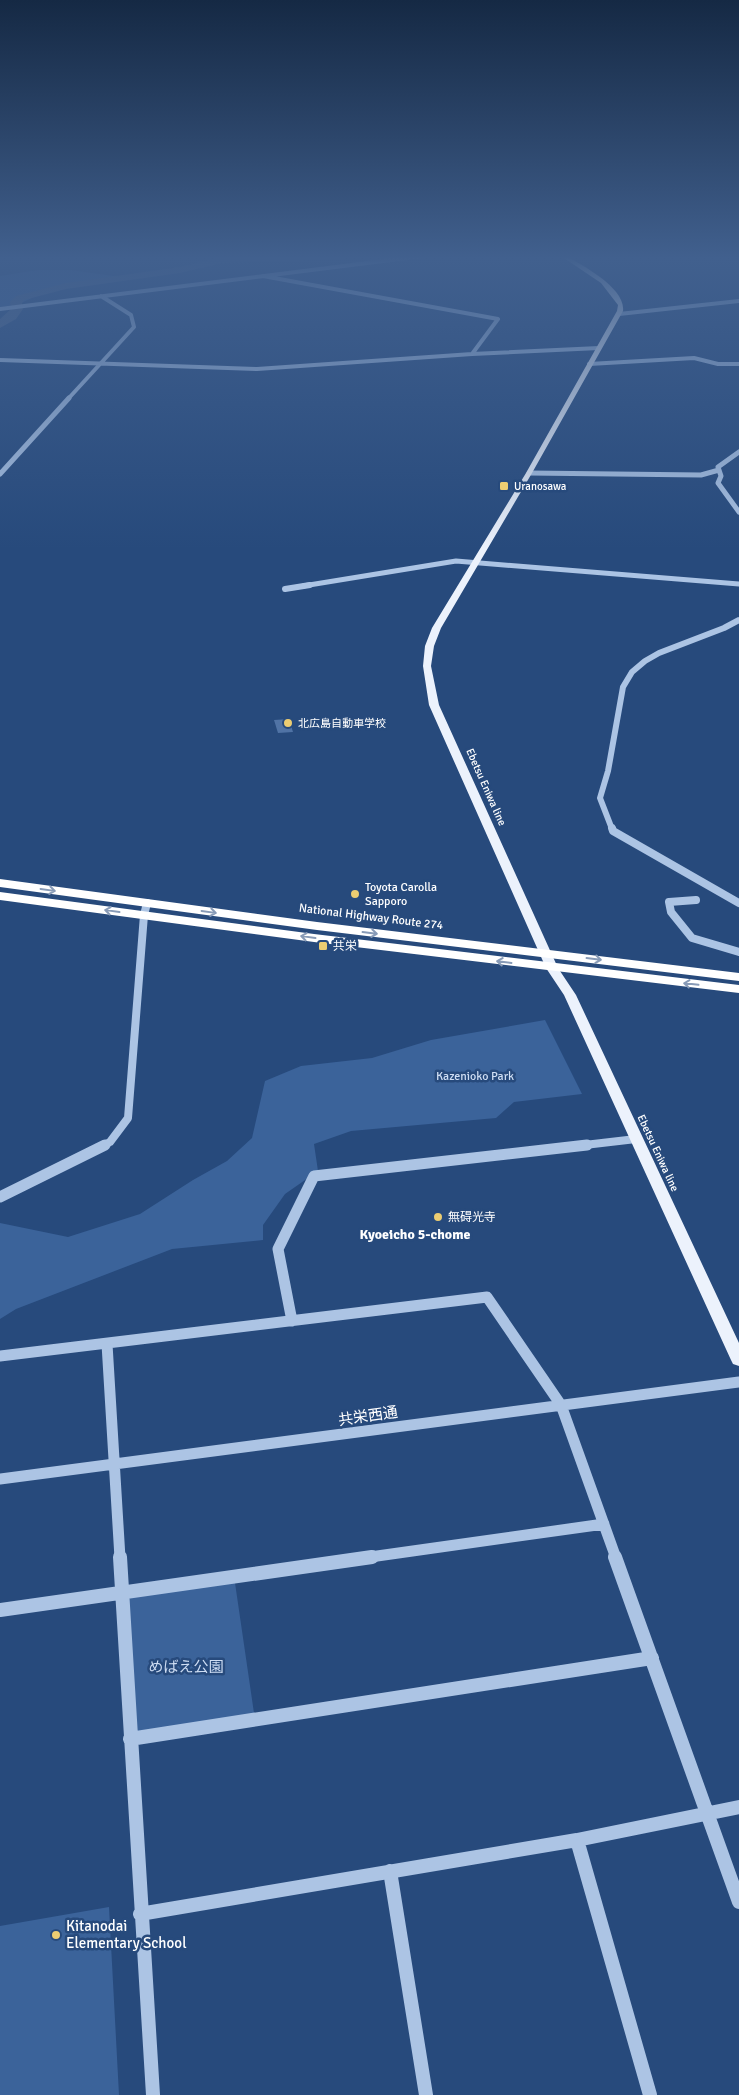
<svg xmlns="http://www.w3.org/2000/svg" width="739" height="2095" font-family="Signika,'Noto Sans JP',sans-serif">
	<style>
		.green { fill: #3b639a }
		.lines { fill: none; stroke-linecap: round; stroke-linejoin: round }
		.river { fill: #4d668b; fill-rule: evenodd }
		.building { fill: #5073a5 }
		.minor-far5 { stroke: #acc4e4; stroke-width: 4 }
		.minor-far4 { stroke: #acc4e4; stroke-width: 5 }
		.minor-far3 { stroke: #acc4e4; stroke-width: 6 }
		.minor-far2 { stroke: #acc4e4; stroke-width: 8 }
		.minor-far1 { stroke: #acc4e4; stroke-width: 11 }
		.minor { stroke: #acc4e4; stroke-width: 14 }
		.major { fill: #ecf2fc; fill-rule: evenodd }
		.highway { fill: #fff; fill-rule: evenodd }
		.oneway { stroke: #889bb7 }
		.poi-dot { fill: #eccd72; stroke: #274a7c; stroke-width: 2 }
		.labels { text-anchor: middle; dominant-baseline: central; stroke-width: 5; stroke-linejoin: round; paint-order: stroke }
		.far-poi-label { font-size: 11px; fill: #fff; stroke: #274a7c; text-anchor: start }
		.far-street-label { font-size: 11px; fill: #fff; stroke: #274a7c }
		.poi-label { font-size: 12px; fill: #fff; stroke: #274a7c; text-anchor: start }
		.street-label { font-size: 12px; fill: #fff; stroke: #274a7c }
		.park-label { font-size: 12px; fill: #cfdef4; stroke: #274a7c }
		.neighbourhood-label { font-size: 14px; font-weight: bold; fill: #fff; stroke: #274a7c }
		.near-street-label { font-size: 15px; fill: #fff; stroke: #274a7c }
		.near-park-label { font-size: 15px; fill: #cfdef4; stroke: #274a7c }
		.near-poi-label { font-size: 15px; fill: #fff; stroke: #274a7c; text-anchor: start }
	</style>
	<rect width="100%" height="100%" fill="#274a7c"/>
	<!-- green -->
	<path class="green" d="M38 270H71L120 277 67 287 40 294 17 305 0 307V276Z
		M545 1020 582 1094 514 1102 496 1118 351 1131 314 1144 318 1171 285 1194 263 1225V1240L172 1249 16 1309 0 1319V1223L68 1237 140 1214 193 1180 227 1161 252 1138 265 1081 301 1066 372 1058 431 1040Z
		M234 1576 255 1720 130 1739 121 1592Z
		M109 1907 119 2095H0V1926Z"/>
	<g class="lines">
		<!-- river -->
		<path class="river" d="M257 256H348L343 259 222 263 180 273 66 289 24 300 22 303 23 309 16 319 0 328V319L11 309 10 302 16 296 66 283 180 267 222 257Z"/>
	</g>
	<!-- building -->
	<path class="building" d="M289 719 293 732 278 733 274 720Z"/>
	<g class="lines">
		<!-- minor-far5 -->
		<path class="minor-far5" d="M0 309 423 256
			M619 314 739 301
			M472 354 599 348
			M0 360 257 369 472 354 498 319 263 276
			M589 364 694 358 718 364H739
			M68 399 134 327 131 315 101 296"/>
		<!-- minor-far4 -->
		<path class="minor-far4" d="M719 470 721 476 718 483 739 512
			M529 473 701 475 719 470 718 467 739 452
			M0 474 69 398
			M303 586 456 561 739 584"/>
		<!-- minor-far3 -->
		<path class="minor-far3" d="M285 589 310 585
			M612 829 600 798 608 771 623 687 632 672 645 661 659 653 724 628 739 620"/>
		<!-- minor-far2 -->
		<path class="minor-far2" d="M612 828 613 831 739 903
			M696 900 669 902 671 912 692 938 739 952
			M102 1146 110 1142 128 1118 144 915 147 903
			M576 1146 636 1139"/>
		<!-- minor-far1 -->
		<path class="minor-far1" d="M0 1197 105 1145
			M292 1321 278 1249 314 1176 587 1145
			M107 1344 120 1558
			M0 1356 487 1297 561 1405 616 1558
			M0 1479 739 1382
			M363 1558 604 1524"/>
		<!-- minor -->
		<path class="minor" d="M120 1557 153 2095
			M615 1557 739 1902
			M0 1610 372 1557
			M130 1739 652 1658
			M577 1840 650 2095
			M390 1871 426 2095
			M140 1914 577 1840 739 1807"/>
		<!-- major -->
		<path class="major" d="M561 256H566C582 265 626 288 623 311L532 473 441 628 434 646 431 666 439 705 558 968 576 995 739 1343V1366L733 1364 731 1360 564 995 546 968 429 705 423 666 425 646 432 628 526 473 617 311 618 305 601 283Z"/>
		<!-- highway -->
		<path class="highway" d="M0 879 317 922 739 973V981L317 930 0 887Z
			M0 892 314 934 739 985V993L314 942 0 900Z"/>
	</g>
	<!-- one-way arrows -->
	<defs><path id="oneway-shaft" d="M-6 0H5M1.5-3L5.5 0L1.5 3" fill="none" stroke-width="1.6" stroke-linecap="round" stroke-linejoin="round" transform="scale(1.25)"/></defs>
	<g class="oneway">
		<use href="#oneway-shaft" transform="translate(48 890) rotate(8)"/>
		<use href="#oneway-shaft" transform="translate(112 911) rotate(-172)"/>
		<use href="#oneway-shaft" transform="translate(209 912) rotate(8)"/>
		<use href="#oneway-shaft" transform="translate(370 933) rotate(7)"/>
		<use href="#oneway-shaft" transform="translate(308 937) rotate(-172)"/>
		<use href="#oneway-shaft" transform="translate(594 959) rotate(7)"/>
		<use href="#oneway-shaft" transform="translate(504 962) rotate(-173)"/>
		<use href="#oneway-shaft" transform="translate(691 984) rotate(-174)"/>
	</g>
	<!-- sky -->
	<linearGradient id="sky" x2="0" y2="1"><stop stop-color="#152944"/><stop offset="0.47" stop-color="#41608e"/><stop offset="1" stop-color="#41608e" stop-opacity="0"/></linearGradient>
	<rect width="739" height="549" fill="url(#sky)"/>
	<!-- markers -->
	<g class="poi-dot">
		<rect x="499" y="481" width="10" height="10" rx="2.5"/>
		<circle cx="288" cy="723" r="5"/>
		<circle cx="355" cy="894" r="5"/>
		<rect x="318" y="941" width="10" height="10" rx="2.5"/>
		<circle cx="438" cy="1217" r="5"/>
		<circle cx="56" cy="1935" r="5"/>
	</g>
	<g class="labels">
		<!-- far-poi labels -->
		<g class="far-poi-label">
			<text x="514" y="486">Uranosawa</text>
			<text x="298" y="723">北広島自動車学校</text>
		</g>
		<!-- far-street labels -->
		<g class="far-street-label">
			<text transform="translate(486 787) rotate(66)">Ebetsu Eniwa line</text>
			<text transform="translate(658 1153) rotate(65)">Ebetsu Eniwa line</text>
		</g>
		<!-- poi labels -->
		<g class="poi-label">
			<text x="365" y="887">Toyota Carolla<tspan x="365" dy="14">Sapporo</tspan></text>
			<text x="333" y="946">共栄</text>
			<text x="448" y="1217">無碍光寺</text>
		</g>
		<!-- street labels -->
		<g class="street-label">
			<text transform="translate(371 917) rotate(7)">National Highway Route 274</text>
		</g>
		<!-- park labels -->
		<g class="park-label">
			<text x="475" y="1076">Kazenioko Park</text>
		</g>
		<!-- neighbourhood labels -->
		<g class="neighbourhood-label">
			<text x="415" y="1234">Kyoeicho 5-chome</text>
		</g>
		<!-- near-street labels -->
		<g class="near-street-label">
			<text transform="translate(368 1416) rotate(-8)">共栄西通</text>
		</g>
		<!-- near-park labels -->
		<g class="near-park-label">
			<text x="186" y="1667">めばえ公園</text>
		</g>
		<!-- near-poi labels -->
		<g class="near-poi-label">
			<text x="66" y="1926">Kitanodai<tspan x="66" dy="17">Elementary School</tspan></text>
		</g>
	</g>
</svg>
